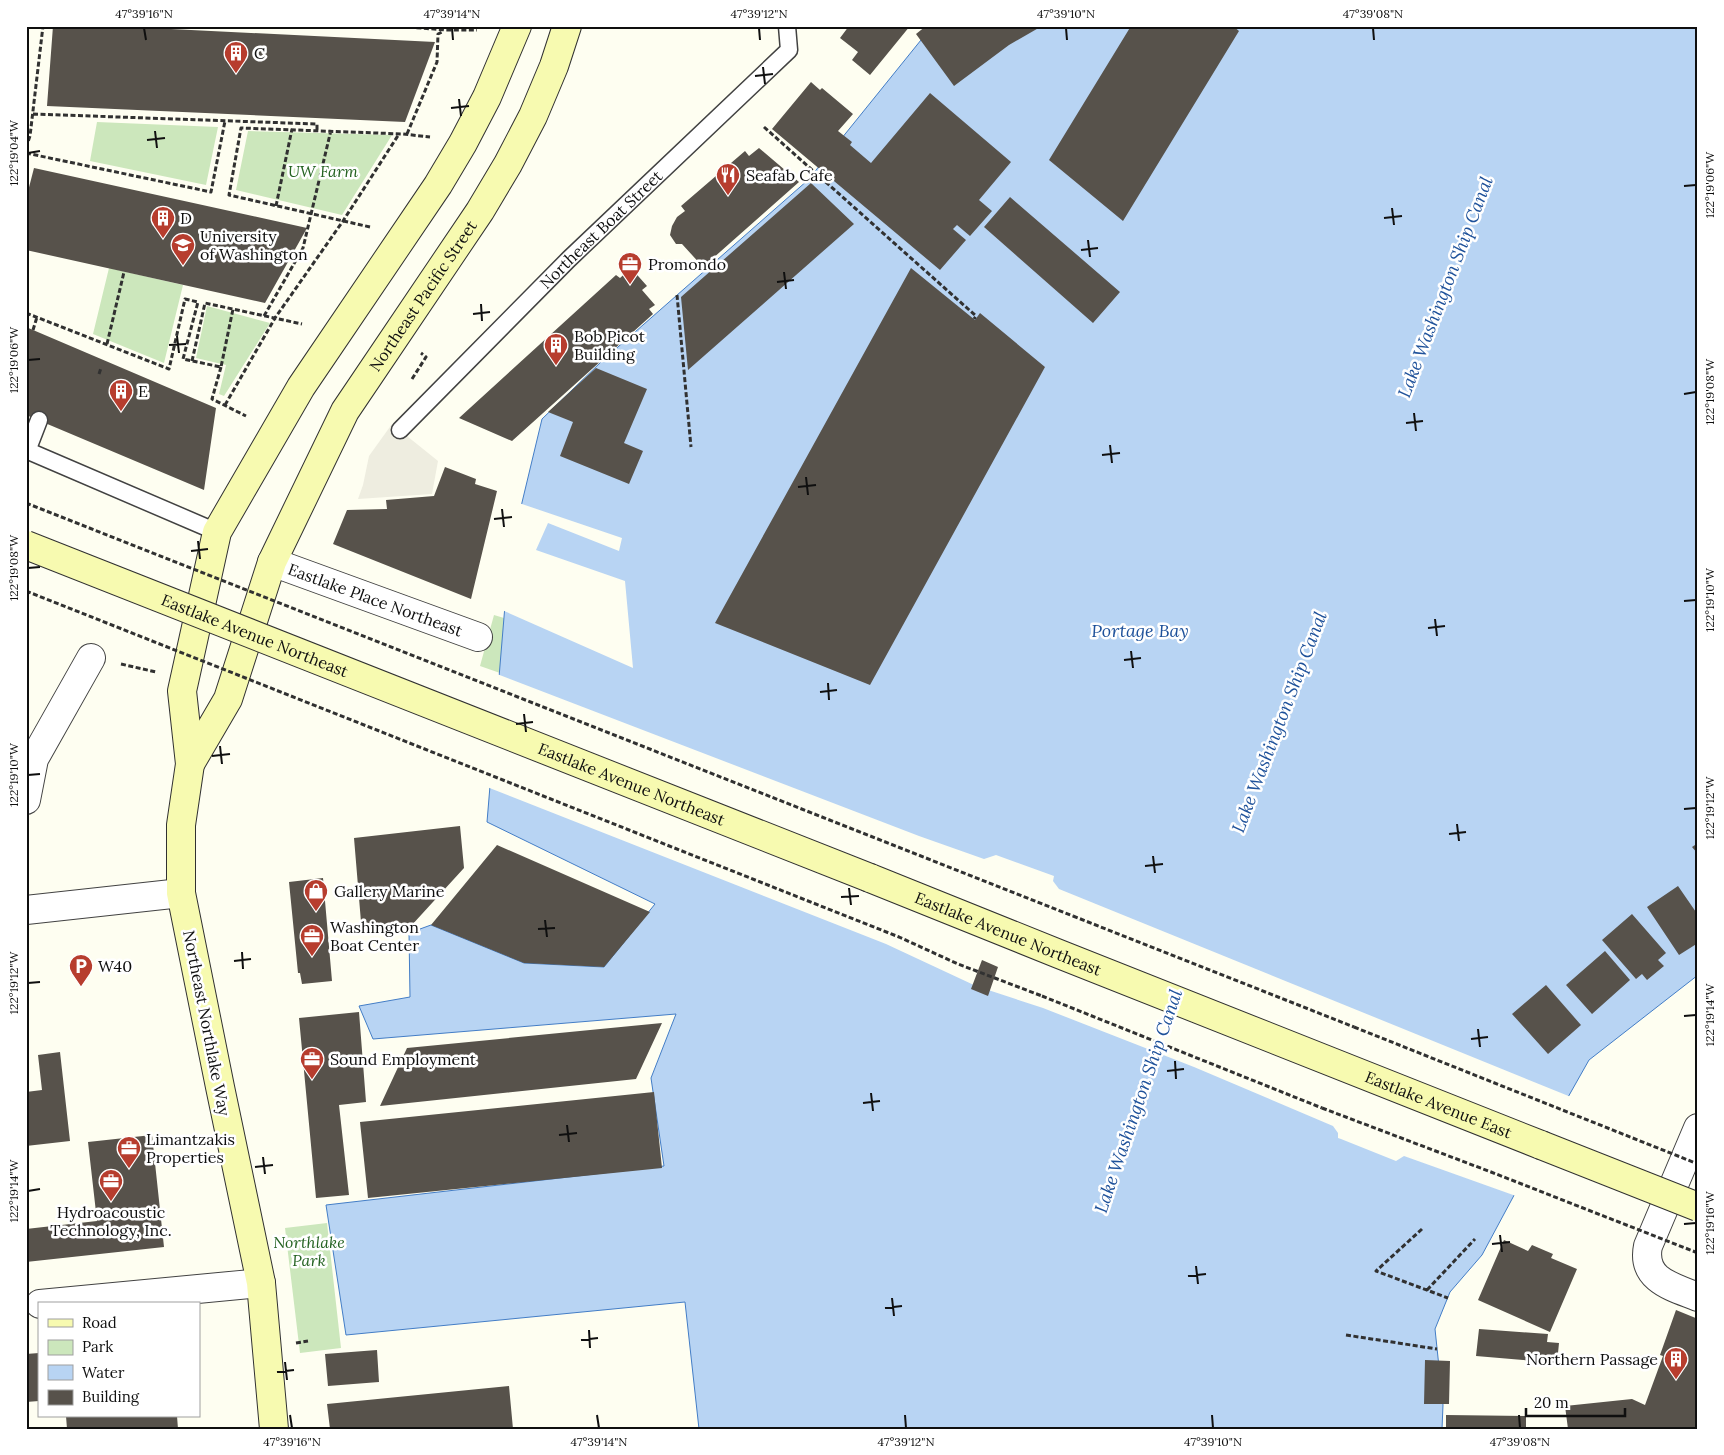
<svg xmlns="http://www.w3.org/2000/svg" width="1724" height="1455" font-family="Lora,serif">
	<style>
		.green { fill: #cce7bc }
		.plaza { fill: #eeede0 }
		.water { fill: #b8d4f3; stroke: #437dc6 }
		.pier { fill: #fefef1 }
		.building { fill: #57524b }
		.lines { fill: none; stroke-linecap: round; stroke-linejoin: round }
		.service-casing { stroke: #424242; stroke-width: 19 }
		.minor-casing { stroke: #424242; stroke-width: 30 }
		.secondary-casing { stroke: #313131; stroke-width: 30 }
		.path { stroke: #313131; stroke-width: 3; stroke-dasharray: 5 2.5; stroke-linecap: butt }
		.service { stroke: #fff; stroke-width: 16 }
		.minor { stroke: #fff; stroke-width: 28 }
		.secondary { stroke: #f7fab0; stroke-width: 28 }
		.secondary-bridge-casing { stroke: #313131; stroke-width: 30; stroke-linecap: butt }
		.path-bridge { stroke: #313131; stroke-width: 3; stroke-dasharray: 5 2.5; stroke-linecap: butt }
		.secondary-bridge { stroke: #f7fab0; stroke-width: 28 }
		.ticks { fill: none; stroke: #0f0f0f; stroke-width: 2 }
		.labels { text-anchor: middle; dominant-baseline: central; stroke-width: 5; stroke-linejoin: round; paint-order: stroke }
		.poi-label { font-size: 16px; fill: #0f0f0f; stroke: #fff; text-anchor: start }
		.park-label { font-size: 16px; font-style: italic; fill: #256322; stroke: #fff }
		.street-label { font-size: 16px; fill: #0f0f0f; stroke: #fff }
		.water-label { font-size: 18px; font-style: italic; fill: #1e519a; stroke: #fff }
		.neatline { fill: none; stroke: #0f0f0f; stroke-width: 2 }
		.ticks-label { font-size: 12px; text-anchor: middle; fill: #0f0f0f }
	</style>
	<rect width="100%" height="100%" fill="#fefef1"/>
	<!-- green -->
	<path class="green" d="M97 122 218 127 206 185 90 161Z
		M248 131 392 135 342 215 236 190Z
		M109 268 183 285 164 363 93 334Z
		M207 306 270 323 224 396 219 394 226 365 196 358Z
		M494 615 504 618 500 673 480 666Z
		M327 1223 341 1348 300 1353 285 1228Z"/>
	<!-- plaza -->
	<path class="plaza" d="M392 424 438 461 432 494 358 499 363 485 369 456Z"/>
	<!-- water -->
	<path class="water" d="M938 26H1698V975L1589 1060 1541 1145 1482 1255 1450 1292 1435 1329 1443 1405 1442 1429H699L685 1302 346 1335 326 1205 664 1166 651 1078 676 1014 373 1039 359 1006 410 997 409 933 431 925 524 963 604 967 655 904 487 822 508 569 519 515 542 419 602 361 808 180 921 40Z"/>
	<!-- pier -->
	<path class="pier" d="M519 503 622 538 619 551 548 523 536 550 625 581 633 668 502 610 506 569Z
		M497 674 919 836 984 859 996 855 1054 876 1053 881 1059 889 1571 1097 1516 1196 1404 1156 1396 1161 1341 1139 1338 1138V1133L1333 1126 1194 1067 1043 1008 976 986 886 944 487 787Z"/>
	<!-- building -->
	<path class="building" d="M53 26H111L435 42 405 122 47 106Z
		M849 26H910L870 75 852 60 858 52 840 38Z
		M926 26H1042L1009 45 954 86 916 34Z
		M1131 26H1233L1239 31 1123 221 1049 160Z
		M811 82 820 90 822 88 853 114 838 131 852 142 850 145 871 163 930 93 1011 162 979 200 992 211 970 236 957 225 953 229 966 240 940 270 772 129Z
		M759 148 799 182 703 267 682 244H676L670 235 672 226 677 217 685 211 681 206 745 151 749 156Z
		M34 168 307 228 265 303 26 250V199Z
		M811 183 854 224 688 370 681 297Z
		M1010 197 1120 292 1093 323 984 227Z
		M631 268 647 286 642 290 655 305 649 309 653 314 512 441 459 418 616 275 620 278Z
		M911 268 975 320 980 313 1045 367 870 685 715 623Z
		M26 327 216 408 204 490 26 415Z
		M596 368 647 389 624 443 643 451 629 484 560 456 573 422 548 412Z
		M445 467 476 479 475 484 497 491 471 599 333 544 347 510 387 509 386 500 434 496Z
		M460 826 464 868 411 926 362 934 354 838Z
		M1698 843V854L1692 847Z
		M497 845 650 912 604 967 524 963 431 925Z
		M323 878 332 981 302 984 300 973H298L289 882Z
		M1678 886 1698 915V943L1679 955 1647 907Z
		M1632 914 1666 953 1658 960 1664 966 1647 980 1642 974 1636 979 1602 940Z
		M1605 951 1630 980 1592 1014 1566 985Z
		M982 960 998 967 988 996 971 989Z
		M1546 985 1581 1025 1548 1054 1512 1014Z
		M359 1012 366 1102 339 1105 349 1195 316 1198 299 1018Z
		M662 1023 636 1079 380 1106 407 1048Z
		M60 1052 70 1141 26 1146V1092L42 1090 38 1055Z
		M654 1092 662 1168 368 1198 360 1122Z
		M152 1135 164 1247 26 1262V1229L97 1221 88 1142Z
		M1504 1240 1528 1251 1532 1245 1553 1254 1551 1258 1577 1269 1550 1332 1478 1300Z
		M1676 1310 1698 1319V1429H1568L1565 1406 1632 1399 1645 1405 1663 1356 1660 1355Z
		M1479 1329 1548 1334 1547 1342 1559 1343 1557 1363 1476 1356Z
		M377 1350 379 1382 328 1386 325 1354Z
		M39 1353V1401L26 1402V1354Z
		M1425 1360 1450 1361 1449 1404H1424Z
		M509 1386 513 1429H330L327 1404Z
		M1446 1415 1526 1416V1429H1446Z
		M66 1416H177L178 1429H67Z"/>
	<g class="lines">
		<!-- service casing -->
		<g class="service-casing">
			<g id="service">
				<path id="s1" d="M400 430 569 259 789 50 787 26"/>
				<path d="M26 450 217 532"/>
				<path d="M27 451 39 420"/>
			</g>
		</g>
		<!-- minor casing -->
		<g class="minor-casing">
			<g id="minor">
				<path id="s2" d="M272 562 478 637"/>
				<path d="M26 800 34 759 91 658"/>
				<path d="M26 910 181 893"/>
				<path d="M1698 1128 1648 1246C1641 1280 1673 1287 1698 1297"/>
				<path d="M40 1304 261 1283"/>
			</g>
		</g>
		<!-- secondary casing -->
		<g class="secondary-casing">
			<g id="secondary">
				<path id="s3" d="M190 764 228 699 272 562 345 411 480 211 508 164 533 116 554 66 567 26"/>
				<path id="s4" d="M870 878 1059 954 1541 1145"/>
				<path d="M274 1429 261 1283 220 1087 181 893V825L190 764 182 691 217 532 301 387 438 185 463 143 487 97 517 26"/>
			</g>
		</g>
		<!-- path -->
		<path class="path" d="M394 26 446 30H477
			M33 114 317 124V130
			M764 127 976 316 974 319
			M407 134 437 62 438 34 442 32 443 26
			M26 148 30 136 43 26
			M26 153 211 192 225 121
			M276 206 292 129
			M370 227 229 195 241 128 403 134 430 137
			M677 295 691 447
			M26 313 169 369 185 299 198 302 183 359 221 367 233 309
			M264 316 303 248 331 130
			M33 330 37 317
			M107 344 124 272
			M192 361 205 303 302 324
			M221 367 212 399 246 416
			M99 374 101 368
			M412 379 426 357 421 353
			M225 405 275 318 343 221 399 134
			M121 664 156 672
			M1073 916 1354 1027
			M1042 996 1322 1108
			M1422 1229 1376 1271 1448 1298
			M1427 1290 1475 1239
			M1346 1335 1437 1349
			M296 1343 308 1341"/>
		<!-- service -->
		<use href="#service" class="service"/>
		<!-- minor -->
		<use href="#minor" class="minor"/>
		<!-- secondary -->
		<use href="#secondary" class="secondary"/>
		<!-- secondary-bridge casing -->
		<g class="secondary-bridge-casing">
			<g id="secondary-bridge">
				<path id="s5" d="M26 545 870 878"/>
				<path d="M1541 1145 1698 1207"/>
			</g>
		</g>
		<!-- path-bridge -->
		<path class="path-bridge" d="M26 503 1073 916
			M26 591 899 937 958 964 1042 996
			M1354 1027 1698 1164
			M1322 1108 1491 1172 1698 1253"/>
		<!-- secondary-bridge -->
		<use href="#secondary-bridge" class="secondary-bridge"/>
	</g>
	<!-- ticks -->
	<path class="ticks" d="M144 28 146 40M452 28 453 40M759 28 760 40M1066 28 1067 40M1373 28 1374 40M763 67 765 84M755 76 773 74M459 99 461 116M451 108 469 106M155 131 157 148M147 140 165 138M28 153 40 151M1684 186 1696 185M1392 208 1394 225M1384 218 1402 216M1088 240 1090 257M1081 250 1098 248M784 272 786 289M777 282 794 280M481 304 482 321M473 314 490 312M177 336 179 353M169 345 186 344M28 360 40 359M1684 394 1696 392M1414 413 1416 431M1406 423 1423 421M1110 445 1112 463M1102 455 1120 453M806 477 808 495M798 487 816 485M502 509 504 527M494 519 512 517M198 541 200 559M191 551 208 549M28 568 40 567M1684 601 1696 600M1435 619 1437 636M1428 628 1445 626M1131 651 1133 668M1124 660 1141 658M828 683 829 700M820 692 837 690M524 714 526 732M516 724 533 722M220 746 222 764M212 756 230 754M28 775 40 774M1684 809 1696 808M1457 824 1459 841M1449 834 1466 832M1153 856 1155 873M1145 866 1163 864M849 888 851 905M841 897 859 896M545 920 547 937M538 929 555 928M242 952 243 969M234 961 251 959M28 983 40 982M1684 1016 1696 1015M1478 1029 1480 1047M1471 1039 1488 1037M1175 1061 1176 1079M1167 1071 1184 1069M871 1093 873 1111M863 1103 880 1101M567 1125 569 1142M559 1135 577 1133M263 1157 265 1174M255 1167 273 1165M28 1191 40 1189M1684 1224 1696 1223M1500 1235 1502 1252M1492 1244 1510 1242M1196 1266 1198 1284M1188 1276 1206 1274M892 1298 894 1316M885 1308 902 1306M589 1330 590 1348M581 1340 598 1338M285 1362 287 1380M277 1372 294 1370M290 1415 292 1428M597 1415 599 1428M905 1415 906 1428M1212 1415 1213 1428M1519 1415 1520 1428"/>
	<!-- icons -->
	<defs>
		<g id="building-pin" transform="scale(1.25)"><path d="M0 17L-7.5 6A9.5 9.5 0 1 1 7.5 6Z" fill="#b73d2e" stroke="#fff"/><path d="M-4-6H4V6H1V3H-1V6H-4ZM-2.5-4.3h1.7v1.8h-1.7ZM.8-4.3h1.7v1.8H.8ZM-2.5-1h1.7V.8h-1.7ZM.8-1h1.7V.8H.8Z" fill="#fff"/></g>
		<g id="restaurant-pin" transform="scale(1.25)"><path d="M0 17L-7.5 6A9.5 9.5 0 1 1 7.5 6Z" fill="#b73d2e" stroke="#fff"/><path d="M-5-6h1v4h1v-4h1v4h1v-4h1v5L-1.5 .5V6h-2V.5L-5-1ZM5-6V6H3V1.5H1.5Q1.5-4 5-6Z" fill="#fff"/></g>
		<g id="university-pin" transform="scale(1.25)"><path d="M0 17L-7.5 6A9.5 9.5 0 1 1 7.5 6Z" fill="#b73d2e" stroke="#fff"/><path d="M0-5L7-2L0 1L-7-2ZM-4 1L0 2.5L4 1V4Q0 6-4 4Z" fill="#fff"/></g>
		<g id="office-pin" transform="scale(1.25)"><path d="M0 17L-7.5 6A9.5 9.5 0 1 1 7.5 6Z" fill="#b73d2e" stroke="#fff"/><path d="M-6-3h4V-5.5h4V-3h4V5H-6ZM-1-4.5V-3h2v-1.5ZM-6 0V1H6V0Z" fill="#fff"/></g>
		<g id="shop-pin" transform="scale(1.25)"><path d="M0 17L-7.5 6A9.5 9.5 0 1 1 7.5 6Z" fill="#b73d2e" stroke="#fff"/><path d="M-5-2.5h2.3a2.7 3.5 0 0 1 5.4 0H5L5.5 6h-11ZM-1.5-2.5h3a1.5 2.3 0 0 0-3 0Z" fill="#fff"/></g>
		<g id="parking-pin" transform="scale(1.25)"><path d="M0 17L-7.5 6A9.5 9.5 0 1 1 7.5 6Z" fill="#b73d2e" stroke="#fff"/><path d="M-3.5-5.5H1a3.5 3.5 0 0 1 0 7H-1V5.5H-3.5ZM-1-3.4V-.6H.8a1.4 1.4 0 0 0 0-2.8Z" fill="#fff"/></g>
	</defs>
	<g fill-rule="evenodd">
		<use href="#building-pin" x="236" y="53"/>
		<use href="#restaurant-pin" x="728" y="175"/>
		<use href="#building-pin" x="163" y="218"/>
		<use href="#university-pin" x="183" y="245"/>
		<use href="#office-pin" x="630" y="264"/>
		<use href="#building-pin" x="556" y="345"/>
		<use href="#building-pin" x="121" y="391"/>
		<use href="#shop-pin" x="316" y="891"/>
		<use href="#office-pin" x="312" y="936"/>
		<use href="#parking-pin" x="81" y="966"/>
		<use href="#office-pin" x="312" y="1059"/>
		<use href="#office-pin" x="129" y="1148"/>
		<use href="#office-pin" x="111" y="1181"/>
		<use href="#building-pin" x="1676" y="1359"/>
	</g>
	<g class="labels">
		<!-- poi labels -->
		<g class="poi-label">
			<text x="254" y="53">C</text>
			<text x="746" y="175">Seafab Cafe</text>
			<text x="180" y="218">D</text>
			<text x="200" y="236">University<tspan x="200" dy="18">of Washington</tspan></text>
			<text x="648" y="264">Promondo</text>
			<text x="574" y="336">Bob Picot<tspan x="574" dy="18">Building</tspan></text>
			<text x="138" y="391">E</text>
			<text x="334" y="891">Gallery Marine</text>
			<text x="330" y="927">Washington<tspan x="330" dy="18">Boat Center</tspan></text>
			<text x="98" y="966">W40</text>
			<text x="330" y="1059">Sound Employment</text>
			<text x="146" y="1139">Limantzakis<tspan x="146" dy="18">Properties</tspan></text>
			<text x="111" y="1212" text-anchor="middle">Hydroacoustic<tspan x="111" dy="18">Technology, Inc.</tspan></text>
			<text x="1658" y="1359" text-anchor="end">Northern Passage</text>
		</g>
		<!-- park labels -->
		<g class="park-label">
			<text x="323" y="171">UW Farm</text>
			<text x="309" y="1242">Northlake<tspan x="309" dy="18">Park</tspan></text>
		</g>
		<!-- street labels -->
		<g class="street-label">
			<text stroke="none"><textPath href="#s1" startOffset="284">Northeast Boat Street</textPath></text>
			<text stroke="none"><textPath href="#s3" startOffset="526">Northeast Pacific Street</textPath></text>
			<text stroke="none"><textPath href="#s2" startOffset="110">Eastlake Place Northeast</textPath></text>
			<text stroke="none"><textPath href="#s5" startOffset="246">Eastlake Avenue Northeast</textPath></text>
			<text stroke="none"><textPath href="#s5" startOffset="651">Eastlake Avenue Northeast</textPath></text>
			<text stroke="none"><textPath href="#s4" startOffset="149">Eastlake Avenue Northeast</textPath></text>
			<text transform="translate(207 1023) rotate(79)">Northeast Northlake Way</text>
			<text stroke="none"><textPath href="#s4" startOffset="612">Eastlake Avenue East</textPath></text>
		</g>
		<!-- water labels -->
		<g class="water-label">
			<text transform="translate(1445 287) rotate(-69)">Lake Washington Ship Canal</text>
			<text x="1140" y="630">Portage Bay</text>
			<text transform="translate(1279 722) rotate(-69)">Lake Washington Ship Canal</text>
			<text transform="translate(1138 1101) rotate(-71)">Lake Washington Ship Canal</text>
		</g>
	</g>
	<!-- border -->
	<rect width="1724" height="1455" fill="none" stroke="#ffffff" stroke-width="55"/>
	<!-- legend -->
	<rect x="38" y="1302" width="162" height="115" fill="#ffffff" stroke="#9f9f9f"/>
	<rect x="48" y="1319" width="25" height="8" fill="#f7fab0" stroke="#9f9f9f"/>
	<text x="82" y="1328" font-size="15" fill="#0f0f0f">Road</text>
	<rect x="48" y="1340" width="25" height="15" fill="#cce7bc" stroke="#9f9f9f"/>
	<text x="82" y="1352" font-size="15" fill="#0f0f0f">Park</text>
	<rect x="48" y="1365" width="25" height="15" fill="#b8d4f3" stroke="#9f9f9f"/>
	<text x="82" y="1378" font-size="15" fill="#0f0f0f">Water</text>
	<rect x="48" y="1390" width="25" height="15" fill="#57524b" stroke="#9f9f9f"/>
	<text x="82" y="1402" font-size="15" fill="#0f0f0f">Building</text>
	<!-- scale -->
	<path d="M1526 1408v8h99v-8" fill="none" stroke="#0f0f0f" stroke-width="2.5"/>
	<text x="1534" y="1408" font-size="15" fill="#0f0f0f" stroke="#ffffff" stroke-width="4" paint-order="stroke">20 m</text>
	<rect x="28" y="28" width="1668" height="1400" class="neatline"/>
	<g class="ticks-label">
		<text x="144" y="18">47°39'16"N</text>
		<text x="452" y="18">47°39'14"N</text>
		<text x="759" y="18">47°39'12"N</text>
		<text x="1066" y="18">47°39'10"N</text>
		<text x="1373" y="18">47°39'08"N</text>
		<text transform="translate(14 153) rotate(-90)" y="4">122°19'04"W</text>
		<text transform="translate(1710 185) rotate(-90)" y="4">122°19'06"W</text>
		<text transform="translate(14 360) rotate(-90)" y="4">122°19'06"W</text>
		<text transform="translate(1710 392) rotate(-90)" y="4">122°19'08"W</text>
		<text transform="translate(14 568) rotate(-90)" y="4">122°19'08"W</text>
		<text transform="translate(1710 600) rotate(-90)" y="4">122°19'10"W</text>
		<text transform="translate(14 775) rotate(-90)" y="4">122°19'10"W</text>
		<text transform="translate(1710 808) rotate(-90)" y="4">122°19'12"W</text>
		<text transform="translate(14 983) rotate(-90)" y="4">122°19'12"W</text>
		<text transform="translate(1710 1015) rotate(-90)" y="4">122°19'14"W</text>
		<text transform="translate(14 1191) rotate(-90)" y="4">122°19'14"W</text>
		<text transform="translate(1710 1223) rotate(-90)" y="4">122°19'16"W</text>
		<text x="292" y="1446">47°39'16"N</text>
		<text x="599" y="1446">47°39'14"N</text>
		<text x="906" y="1446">47°39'12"N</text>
		<text x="1213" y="1446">47°39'10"N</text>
		<text x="1520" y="1446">47°39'08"N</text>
	</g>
</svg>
